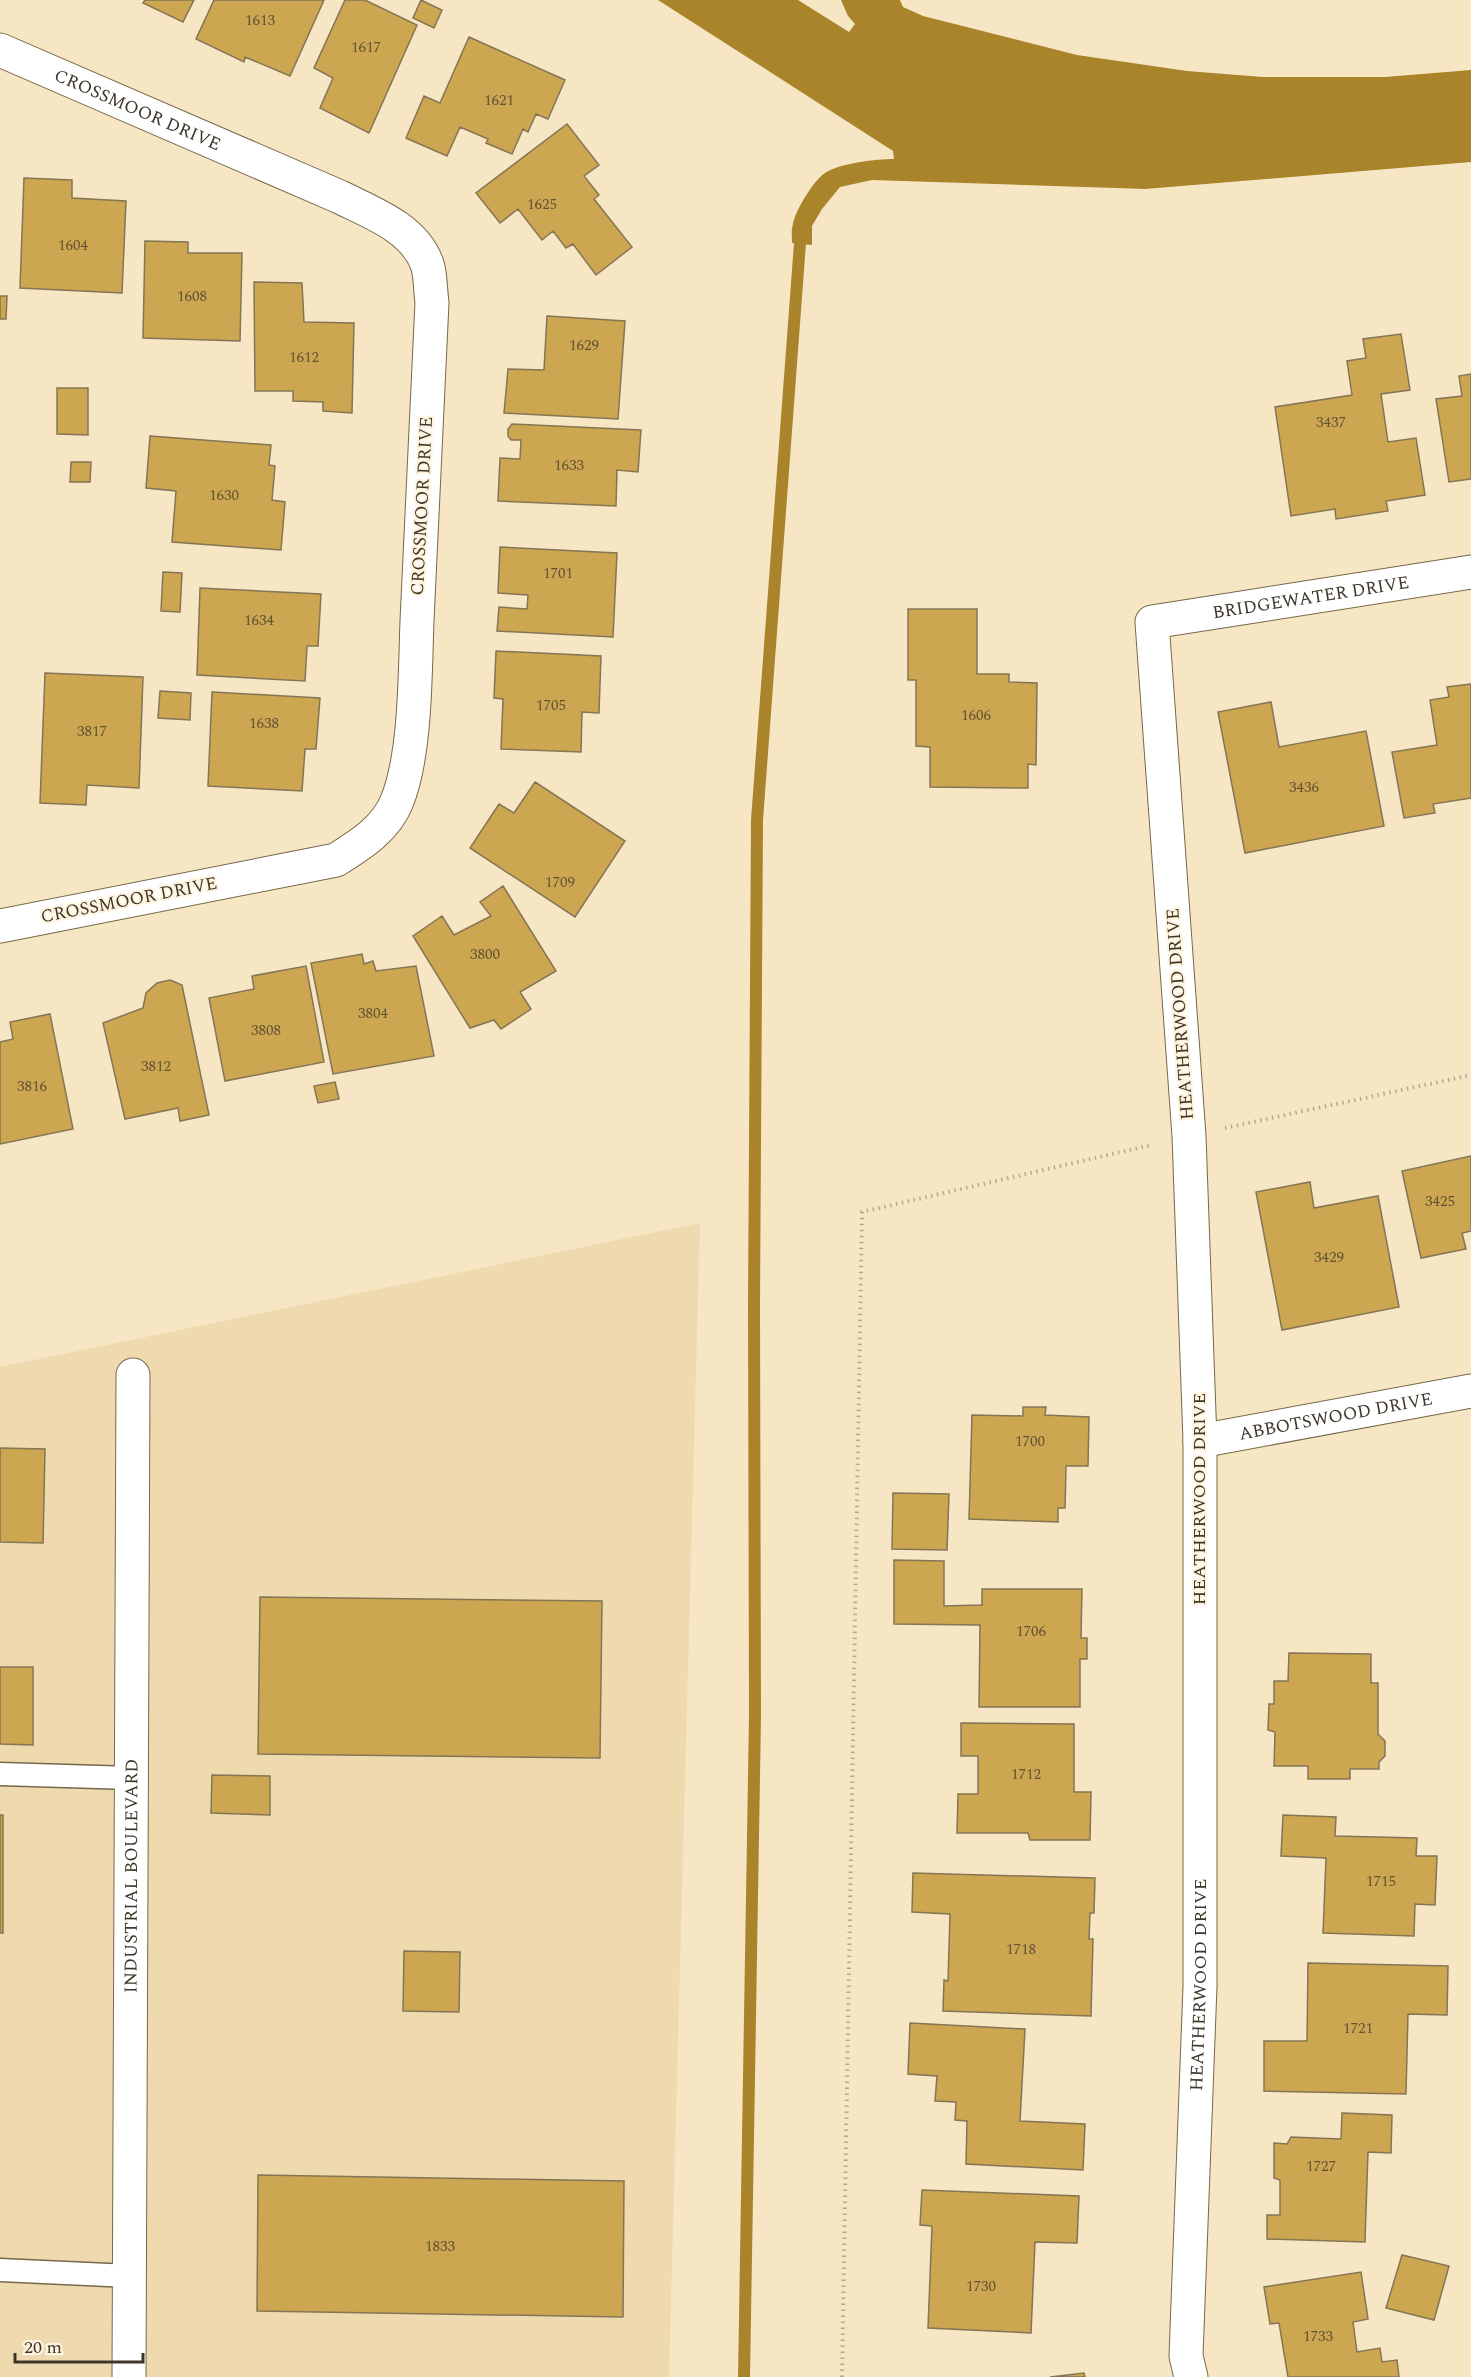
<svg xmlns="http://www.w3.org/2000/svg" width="1471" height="2377" font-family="Spectral,serif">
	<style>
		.built { fill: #efdab0 }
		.water { fill: #a9842a }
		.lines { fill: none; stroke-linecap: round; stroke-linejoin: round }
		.stream { stroke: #a9842a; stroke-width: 12 }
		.building { fill: #cda651; stroke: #847555; stroke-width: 1.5 }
		.service-casing { stroke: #776849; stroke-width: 25 }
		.minor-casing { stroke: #776849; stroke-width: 35 }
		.path { stroke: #b6a98d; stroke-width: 4; stroke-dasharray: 1.5 4.5; stroke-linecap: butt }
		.service { stroke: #fff; stroke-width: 22 }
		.minor { stroke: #fff; stroke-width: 33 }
		.labels { text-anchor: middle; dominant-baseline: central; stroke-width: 4.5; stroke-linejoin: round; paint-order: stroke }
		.number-label { font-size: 15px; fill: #625333 }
		.street-label { font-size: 18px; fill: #3e3729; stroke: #fef4df }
	</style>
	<rect width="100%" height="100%" fill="#f7e6c3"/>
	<!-- built -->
	<path class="built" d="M700 1223 669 2377H0V1367Z"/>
	<!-- water -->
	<path class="water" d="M658 0H798L849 32 855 24 848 16 841 0H900L903 7 923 16 1077 55 1187 71 1263 77H1385L1471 70V162L1145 189 872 180 840 187 822 209 812 226V245L792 243C792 237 791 230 793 224 795 211 814 180 825 173 840 163 877 159 894 159L893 151Z"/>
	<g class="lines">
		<!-- stream -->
		<path class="stream" d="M744 2377 755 1716 754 1306 757 820 800 243"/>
	</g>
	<!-- building -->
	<path class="building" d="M145 0H194L183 22 143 3Z
		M214 0H324L290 76 245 57 244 62 196 39Z
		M345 0H365L417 25 369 133 320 108 333 78 314 68Z
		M421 0 442 10 434 28 413 18Z
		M469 37 565 80 548 119 536 114 528 132 523 129 512 154 486 143 488 139 460 127 447 156 406 138 424 96 440 103Z
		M567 124 599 165 584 176 599 195 594 199 632 247 596 275 573 244 566 248 553 231 542 240 518 209 500 223 476 193Z
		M24 178 72 180V198L126 201 122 293 20 288Z
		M145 241 188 242V253H242L240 341 143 338Z
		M254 282 302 283 304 322 354 323 352 413 323 411V402L293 401V391H255Z
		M0 296H7L6 319H0Z
		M547 316 625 321 618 419 504 413 508 369 544 370Z
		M1401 334 1410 390 1381 394 1388 442 1416 438 1425 495 1386 501 1388 511 1336 519 1335 509 1291 516 1275 407 1352 395 1347 361 1366 358 1363 339Z
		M1471 374V479L1449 482 1436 399 1462 396 1459 376Z
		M57 388H88V435L57 434Z
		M512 424 641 430 638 472 617 470 616 506 498 501 500 458 520 459 521 440H511L508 436V429Z
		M150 436 271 445 269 465 275 466 272 500 285 502 281 550 172 542 176 491 146 488Z
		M71 462H91L90 482H70Z
		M500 547 617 553 613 637 497 631 499 607 527 609 528 595 498 593Z
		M163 572 182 573 180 612 161 611Z
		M200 588 321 594 318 646H307L305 681 197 675Z
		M908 609H977V674H1009V682L1037 683 1036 765 1028 764V788L930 787V747L916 746V680H908Z
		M496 651 601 656 599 713 582 712 581 752 501 749 503 699 494 698Z
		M45 673 143 677 139 788 87 785 86 805 40 803Z
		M1471 684V798L1433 804 1435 813 1404 818 1392 752 1437 745 1430 700 1449 697 1447 687Z
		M160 691 191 693 190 720 158 718Z
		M212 692 320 698 316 749H305L302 791 208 786Z
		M1271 702 1279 747 1366 731 1384 826 1245 853 1218 712Z
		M535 782 625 841 575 917 470 848 499 804 514 813Z
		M503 886 556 971 520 992 531 1009 501 1029 494 1020 470 1028 413 936 442 916 454 935 491 916 480 902Z
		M362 954 364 964 373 961 376 971 416 966 434 1056 333 1074 311 963Z
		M306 966 324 1062 225 1081 209 998 254 989 252 976Z
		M170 980 182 985 209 1115 180 1121 178 1108 125 1119 103 1023 143 1008 146 993 157 983Z
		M50 1014 73 1129 0 1144V1042L13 1039 10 1022Z
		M335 1082 339 1099 318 1103 314 1086Z
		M1471 1156V1231L1462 1233 1466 1249 1421 1258 1402 1171Z
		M1310 1182 1314 1208 1378 1196 1399 1307 1282 1330 1256 1192Z
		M1023 1407H1046L1045 1415 1089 1417 1088 1466H1066L1065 1508H1058V1522L969 1519 972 1415 1023 1416Z
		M0 1448 45 1449 43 1543 0 1542Z
		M893 1493 949 1494 947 1550 892 1549Z
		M894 1560 944 1561V1606L982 1605V1589H1082L1081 1638H1087V1659H1080V1707H979L980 1625 894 1624Z
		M260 1597 602 1601 600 1758 258 1754Z
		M1289 1653 1371 1654V1683H1378V1734L1385 1741V1756L1379 1762V1769H1350V1779H1308V1766H1274L1275 1732 1268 1730 1269 1704H1274V1681H1288Z
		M0 1667H33V1745L0 1744Z
		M961 1723 1074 1724V1792H1091L1090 1840H1030L1028 1833H957L958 1794H978V1756H961Z
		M212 1775 270 1776V1815L211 1813Z
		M0 1815H3V1933H0Z
		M1283 1815 1336 1817 1335 1836 1417 1838 1416 1856H1437L1435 1905 1415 1904 1414 1936 1323 1933 1326 1858 1281 1856Z
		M913 1873 1095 1878 1094 1913H1090L1089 1939H1093L1091 2016 943 2011 944 1980 948 1981 950 1914 912 1912Z
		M404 1951 460 1952 459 2012 403 2011Z
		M1308 1963 1448 1966 1447 2015 1408 2014 1406 2094 1264 2091V2041H1307Z
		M910 2023 1025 2029 1020 2121 1085 2124 1083 2170 966 2164 967 2121 955 2120 956 2102 935 2101 937 2076 908 2074Z
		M1342 2113 1392 2115 1391 2153 1368 2152 1365 2242 1267 2239V2215H1280V2180L1274 2178V2143L1287 2144 1291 2137 1341 2139Z
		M258 2175 624 2181 623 2317 257 2311Z
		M922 2190 1079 2196 1077 2243 1035 2242 1031 2333 928 2328 932 2226 920 2225Z
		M1402 2255 1449 2266 1434 2320 1386 2308Z
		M1361 2272 1368 2319 1353 2322 1357 2352 1380 2348 1382 2362 1397 2360 1399 2377H1288L1279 2323 1270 2324 1264 2287Z
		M1084 2373 1085 2377H1050Z"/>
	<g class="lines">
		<!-- service casing -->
		<g class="service-casing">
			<path id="service" d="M0 1774 131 1778
				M0 2270 130 2276"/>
		</g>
		<!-- minor casing -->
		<g class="minor-casing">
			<g id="minor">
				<path id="s1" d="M0 50 340 197C372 213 414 228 427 264 431 275 430 290 432 302 427 408 422 514 417 621 415 672 416 754 397 801 386 829 360 845 336 860L0 926"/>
				<path id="s2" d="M1200 1441 1471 1391"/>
				<path id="s3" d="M129 2377 133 1375"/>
				<path id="s4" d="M1191 2377 1186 2356 1200 1986V1441L1189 1136 1152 622 1471 572"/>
			</g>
		</g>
		<!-- path -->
		<path class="path" d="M1225 1128 1471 1075
			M842 2377 862 1212 1151 1145"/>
		<!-- service -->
		<use href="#service" class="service"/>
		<!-- minor -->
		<use href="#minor" class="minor"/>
	</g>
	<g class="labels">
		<!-- number labels -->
		<g class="number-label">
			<text x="260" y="20">1613</text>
			<text x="366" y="47">1617</text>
			<text x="499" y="100">1621</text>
			<text x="542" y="204">1625</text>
			<text x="73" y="245">1604</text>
			<text x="192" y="296">1608</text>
			<text x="584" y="345">1629</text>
			<text x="304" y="357">1612</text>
			<text x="1331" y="422">3437</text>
			<text x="569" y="465">1633</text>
			<text x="224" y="495">1630</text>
			<text x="558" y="573">1701</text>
			<text x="259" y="620">1634</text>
			<text x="551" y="705">1705</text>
			<text x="976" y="715">1606</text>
			<text x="264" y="723">1638</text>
			<text x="92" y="731">3817</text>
			<text x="1304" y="787">3436</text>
			<text x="560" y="882">1709</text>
			<text x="485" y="954">3800</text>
			<text x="373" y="1013">3804</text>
			<text x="266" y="1030">3808</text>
			<text x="156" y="1066">3812</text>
			<text x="32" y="1086">3816</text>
			<text x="1440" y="1201">3425</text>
			<text x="1329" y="1257">3429</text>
			<text x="1030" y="1441">1700</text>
			<text x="1031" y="1631">1706</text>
			<text x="1026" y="1774">1712</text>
			<text x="1381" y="1881">1715</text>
			<text x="1021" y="1949">1718</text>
			<text x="1358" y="2028">1721</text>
			<text x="1321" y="2166">1727</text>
			<text x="440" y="2246">1833</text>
			<text x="981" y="2286">1730</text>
			<text x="1318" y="2336">1733</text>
		</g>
		<!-- street labels -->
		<g class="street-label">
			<text stroke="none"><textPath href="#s1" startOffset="150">CROSSMOOR DRIVE</textPath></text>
			<text transform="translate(422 506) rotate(-87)">CROSSMOOR DRIVE</text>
			<text stroke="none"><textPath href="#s4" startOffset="1918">BRIDGEWATER DRIVE</textPath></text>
			<text transform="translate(129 900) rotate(-11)">CROSSMOOR DRIVE</text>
			<text transform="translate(1180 1014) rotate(-94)">HEATHERWOOD DRIVE</text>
			<text stroke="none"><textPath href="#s2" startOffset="138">ABBOTSWOOD DRIVE</textPath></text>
			<text transform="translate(1199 1499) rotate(-90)">HEATHERWOOD DRIVE</text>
			<text stroke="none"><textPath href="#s3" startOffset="501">INDUSTRIAL BOULEVARD</textPath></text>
			<text stroke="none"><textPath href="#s4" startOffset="393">HEATHERWOOD DRIVE</textPath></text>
		</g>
	</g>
	<!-- scale -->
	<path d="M15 2353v9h128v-9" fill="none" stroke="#3e3729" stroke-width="3"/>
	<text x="24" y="2353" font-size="18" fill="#3e3729" stroke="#fef4df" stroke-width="4.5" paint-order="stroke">20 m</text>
</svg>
